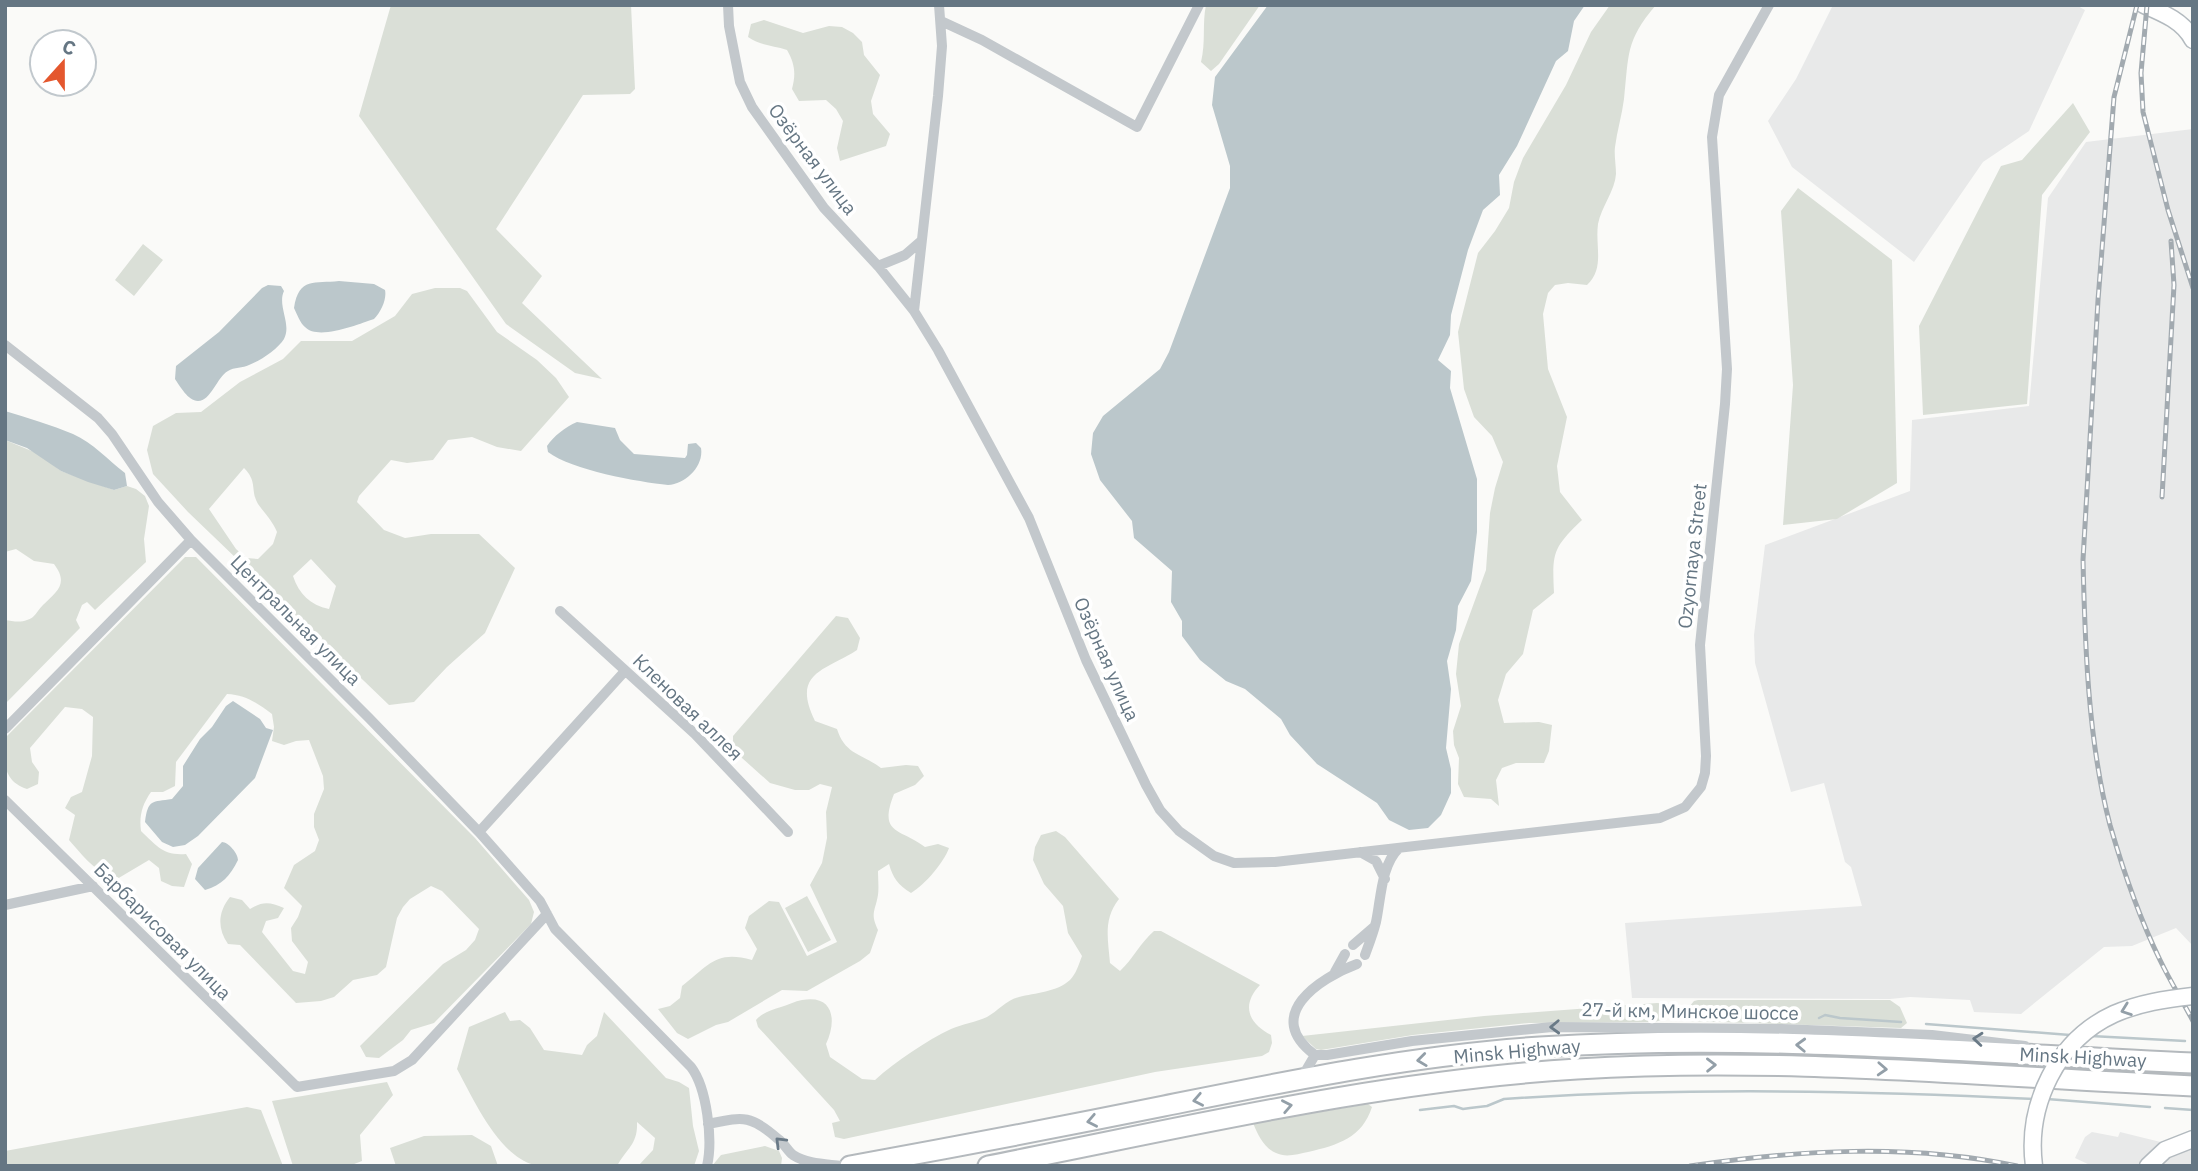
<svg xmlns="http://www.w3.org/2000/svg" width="2198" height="1171" font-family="'IBM Plex Sans',sans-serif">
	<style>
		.built { fill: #e8e9e9 }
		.green { fill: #dadfd7; fill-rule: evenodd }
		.water { fill: #bbc7cb }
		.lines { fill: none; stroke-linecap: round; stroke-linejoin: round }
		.stream { stroke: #bbc7cb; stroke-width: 2.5 }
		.secondary-casing { stroke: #b3babf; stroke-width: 19 }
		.highway-casing { stroke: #b4b9bd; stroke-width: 23 }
		.street { stroke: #c3c8cc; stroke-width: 10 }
		.secondary { stroke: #fff; stroke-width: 16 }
		.highway { stroke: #fff; stroke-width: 19 }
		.rail-casing { stroke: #a2aab0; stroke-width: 5 }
		.rail { stroke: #fff; stroke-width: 2.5; stroke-dasharray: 8; stroke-linecap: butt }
		.secondary-bridge-casing { stroke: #b3babf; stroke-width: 19; stroke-linecap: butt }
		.secondary-bridge { stroke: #fff; stroke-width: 16 }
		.oneway { stroke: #939fa8 }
		.oneway2 { stroke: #6a7a87 }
		.labels { text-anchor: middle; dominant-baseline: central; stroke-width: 7; stroke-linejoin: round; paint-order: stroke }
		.street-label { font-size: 19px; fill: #657683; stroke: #fff }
	</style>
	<rect width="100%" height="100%" fill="#fafaf8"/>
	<!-- built -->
	<path class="built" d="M1833 5H2076L2085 10 2029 131 1983 162 1914 262 1792 167 1768 121 1796 79Z
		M2193 129V946L2176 928 2132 946 2104 947 2021 1014 1974 1012 1970 1000 1910 997 1890 999 1632 998 1625 923 1862 906 1851 867 1845 862 1824 783 1791 792 1755 663 1754 635 1765 545 1910 491 1912 420 2029 406 2048 198 2086 142Z
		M2092 1132 2118 1137 2120 1132 2193 1150V1166H2092L2075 1158 2085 1137Z"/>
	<!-- green -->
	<path class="green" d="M391 5H631L635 89 630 94 583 95 496 229 542 276 522 303 602 379 575 373 506 324 359 116Z
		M1206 5H1260L1219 64 1211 71 1201 62C1206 42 1202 24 1206 5Z
		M1610 5H1656C1625 41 1629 55 1624 99 1622 115 1617 131 1615 147 1614 155 1616 165 1616 174 1615 191 1601 207 1598 224 1595 247 1605 268 1587 285L1568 283 1555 285 1548 293 1543 314 1548 369 1567 417 1557 466 1560 492 1582 520C1553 548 1552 552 1554 593L1533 610 1523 654 1506 674 1498 700 1504 723 1539 722 1552 725 1549 751 1544 763H1516L1502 768 1496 780 1499 806 1491 799 1464 797 1458 784 1459 758 1454 745 1453 731 1461 706 1456 674 1459 644 1486 570 1490 513 1495 488 1503 462 1492 436 1474 417 1464 389 1458 332 1478 253 1495 231 1509 208 1514 182 1523 158 1566 85 1591 32Z
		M764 20 803 33 829 26 842 27 853 33 862 42 864 55 880 75 871 101 873 114 890 134 886 146 840 161 837 148 843 121 836 109 826 100 799 101 792 89C796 74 795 64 787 50 773 45 761 46 748 37L751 24Z
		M2073 103 2090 132 2042 195 2027 404 1923 415 1919 326 2001 166 2022 160Z
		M1798 188 1892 260 1897 483 1837 519 1783 525 1793 385 1781 211Z
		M143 244 163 260 134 296 115 280Z
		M435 288H460L467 291 497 332 537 360 556 378 569 397 521 451 497 447 472 437 448 440 433 460 407 463 391 460 359 496 357 502 384 530 405 538 431 534H479L515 568 485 633 447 667 414 702 389 705 188 512 153 474 147 450 153 426 176 413 201 412 240 382 283 359 301 341H352L395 316 412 294ZM244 468C258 482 250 490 258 504 265 514 272 520 277 532L273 544 258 559 246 558 236 549 209 509ZM311 559 336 586 329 609C310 605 299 594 293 576Z
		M5 440 39 454 61 471 114 490 127 486 136 489 145 496 149 506 144 539 146 562 95 610 87 602 82 605 76 620 80 628 5 704V620C12 621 20 623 27 620 35 618 37 611 43 605 57 591 69 584 54 564L34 561 16 549 5 552Z
		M185 557H196L475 838 529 900 534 912 531 924 434 1023 411 1030 403 1040 379 1058 366 1057 360 1046 443 964 466 950 475 940 479 929 442 891 431 886 410 899 403 907 397 918 386 967 377 975 353 980 334 997 321 1001 296 1003 240 945 228 944C217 928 218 912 230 897L242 900 250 909C263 901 270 902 284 908L278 918 266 921 262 932 293 971 305 974 308 962 292 941 291 928 298 917 302 906 284 888 294 865 315 851 319 840 314 827V814L324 789 323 776 309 740 296 741 284 745 272 741 274 727 272 714C257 703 246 695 227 694L176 762 175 786 163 792H151C142 805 139 816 141 831 156 845 163 856 186 854L192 864 184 887 172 886 161 881 159 868 149 860 117 879C95 872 84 857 69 840L75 815 65 808 71 797 82 792 92 756 93 717 82 709 65 707 30 748 32 762 39 772 38 784 27 789C1 780 5 761 5 738Z
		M836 616 848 618 860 638 857 650C825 671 791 672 815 721L837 729C845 755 863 754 881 768L906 765 918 766 924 776 915 785 894 794C878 835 900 828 925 847L938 844 949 848C944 862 925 885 911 893 898 885 893 878 889 864L878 871C878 878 879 888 878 895 875 912 870 913 878 930L870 953 860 961 807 991 782 990 728 1022 716 1025 688 1039 677 1033 658 1009 670 1006 680 998 682 986C709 965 716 950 752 960L757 949 745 928 749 916 769 901 779 902 807 956 837 942 810 885 822 863 827 838 826 812 832 787 820 784 809 790H795L770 783 742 758 733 748V736Z
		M1056 831 1065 837 1119 899C1103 919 1108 939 1110 963L1120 971C1133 959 1140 943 1154 931H1161L1260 985C1241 1005 1248 1023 1271 1035L1272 1043 1269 1052 1262 1056 1155 1072 844 1139 835 1137 832 1123 840 1121 834 1110 758 1027 756 1020C763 1012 772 1010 781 1007 788 1005 795 1001 802 1000 834 994 837 1021 826 1044L830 1057 862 1079 875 1080C896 1061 926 1041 951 1029 963 1024 976 1022 987 1017 998 1011 1006 1000 1019 997 1035 993 1057 992 1070 980 1076 974 1079 964 1082 956L1068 933 1063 906 1044 884 1033 860 1035 847 1041 835Z
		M807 896 831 940 808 952 785 908Z
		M1698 1000H1890L1900 1007 1907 1023 1901 1028 1687 1021 1684 1013 1694 1001Z
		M1657 1003 1679 1005 1667 1018 1655 1022 1529 1023 1413 1035 1321 1050 1316 1049 1302 1036 1484 1016Z
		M505 1012 510 1021 520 1020 530 1028 544 1050 582 1055 587 1045 597 1036 604 1012 666 1078 679 1082 689 1088 693 1126 699 1151 694 1166H638L653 1150 655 1138 637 1122C638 1144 627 1148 617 1166 598 1166 550 1170 534 1165 498 1155 474 1100 457 1069L469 1027Z
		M387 1082 393 1095 360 1135 362 1161 349 1166H293L272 1101Z
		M1368 1104 1372 1107C1362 1138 1338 1145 1308 1152 1298 1154 1286 1158 1276 1153 1264 1148 1258 1135 1253 1123Z
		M247 1107 261 1110 283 1166H5V1151Z
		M472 1135 491 1146 498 1166H396L390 1148 424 1136Z
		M765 1146 779 1151 782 1158 781 1166H712L721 1155Z"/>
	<!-- water -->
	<path class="water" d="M1268 5H1585L1574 21 1568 51 1556 61 1517 146 1499 175 1500 195 1483 210 1468 250 1451 315 1450 335 1438 360 1451 371 1450 388 1477 479V532L1471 581 1458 606 1456 630 1447 661 1451 689 1446 748 1451 769V793L1441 815 1428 828 1409 830 1389 820 1377 803 1317 764 1290 735 1281 719 1245 689 1226 681 1200 660 1182 636V621L1171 602 1172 571 1134 538 1132 521 1100 480 1091 454 1093 433 1103 416 1160 369 1169 352 1230 188V166L1212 105 1215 77Z
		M339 281 374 284 385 290C387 299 381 312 374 319 359 324 318 341 305 327 300 323 297 314 294 308 299 276 315 284 339 281Z
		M268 285 281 286 284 291C277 306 292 324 284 339 278 349 260 361 249 365 243 368 234 367 228 371 217 377 211 401 198 401 188 401 180 386 175 379L176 366 219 332 262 288Z
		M5 411C28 418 51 425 73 434 93 443 108 460 125 473L127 486 114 490 88 482 61 471 27 448 5 440Z
		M577 422 615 428 620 440 634 454 685 458 687 455 688 444 696 443 701 448C704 466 686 484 668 485 639 482 571 470 548 452L547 446C554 436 565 427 577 422Z
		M233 701 260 719 266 728 273 730 255 778 198 836 185 845 173 847 162 842 145 822C148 799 152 802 172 799L183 786V766L200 739 212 727 226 706Z
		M222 842C228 842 238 853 238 860 230 876 222 885 205 890L195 879 198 868Z"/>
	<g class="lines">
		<!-- stream -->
		<path class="stream" d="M1819 1018 1825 1015 1840 1018 1901 1022
			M1926 1024 2070 1035
			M2091 1036 2185 1041
			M2047 1099 2150 1107
			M2165 1108 2193 1110
			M1420 1110 1454 1106 1463 1109 1470 1108 1487 1106 1504 1099C1681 1087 1857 1090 2034 1099"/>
		<!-- secondary casing -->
		<g class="secondary-casing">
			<path id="secondary" d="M2144 5C2163 13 2183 21 2193 40
				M2148 1166 2165 1150 2193 1139"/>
		</g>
		<!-- highway casing -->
		<g class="highway-casing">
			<path id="highway" d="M850 1166C955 1147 1060 1127 1164 1106 1288 1081 1414 1055 1540 1047 1758 1033 1976 1053 2193 1063
				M988 1166C1183 1128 1378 1081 1577 1069 1783 1056 1988 1077 2193 1086"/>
		</g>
		<!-- street -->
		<path class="street" d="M728 5 729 26 740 82 752 107 824 208 878 266 914 311 938 350 1029 518 1086 660 1146 785 1160 810 1179 831 1214 856 1234 863 1275 862 1660 818 1685 807 1701 787 1705 773 1706 756 1700 645 1725 404 1727 369 1712 137 1719 95 1769 5
			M941 21 982 40 1137 127 1199 5
			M878 266 905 255 920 242
			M914 311 938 96 942 46 939 5
			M5 345 98 418 112 434 158 502 191 540 369 718 479 832 540 901 555 929 691 1067C707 1088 713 1140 707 1166
			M560 611 695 734 788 832
			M5 729 191 540
			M5 800 297 1087 394 1071 412 1060 547 914
			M479 832 625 671
			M1360 852 1376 861 1385 879
			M5 905 93 886
			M1353 945 1375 926
			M1365 955C1369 944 1373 934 1376 922 1381 899 1381 865 1399 848
			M1335 972 1345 954
			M1315 1055C1262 1016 1319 978 1357 964
			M1301 1079 1315 1055H1327L1412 1041 1552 1027 1782 1029 1932 1035 2025 1046
			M708 1124C743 1117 750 1114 778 1139 784 1143 787 1150 793 1155 807 1164 826 1164 841 1166"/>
		<!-- secondary -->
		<use href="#secondary" class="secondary"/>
		<!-- highway -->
		<use href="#highway" class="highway"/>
		<!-- rail casing -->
		<g class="rail-casing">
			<path id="rail" d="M2137 5 2114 97 2098 300 2083 560C2085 646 2088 741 2110 825 2123 870 2139 917 2160 960 2170 981 2182 1000 2193 1021
				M2147 5 2141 73 2143 112 2168 210 2193 288
				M2162 497 2174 285 2171 241
				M1690 1166C1798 1150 1909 1143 2017 1166"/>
		</g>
		<!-- rail -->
		<use href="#rail" class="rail"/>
		<!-- secondary-bridge casing -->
		<g class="secondary-bridge-casing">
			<path id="secondary-bridge" d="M2034 1166C2026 1105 2057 1040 2114 1014 2139 1003 2166 999 2193 996"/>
		</g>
		<!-- secondary-bridge -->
		<use href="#secondary-bridge" class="secondary-bridge"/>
	</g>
	<!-- one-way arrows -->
	<defs><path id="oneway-chevron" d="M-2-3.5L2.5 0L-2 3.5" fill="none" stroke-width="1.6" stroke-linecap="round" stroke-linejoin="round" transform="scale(1.75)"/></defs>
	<g class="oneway">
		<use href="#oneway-chevron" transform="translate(2126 1010) rotate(160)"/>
		<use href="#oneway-chevron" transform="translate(1801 1045) rotate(-178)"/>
		<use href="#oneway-chevron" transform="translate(1422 1060) rotate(173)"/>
		<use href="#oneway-chevron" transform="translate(1711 1065) rotate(-1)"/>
		<use href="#oneway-chevron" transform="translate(1882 1069) rotate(3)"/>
		<use href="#oneway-chevron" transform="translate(1198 1100) rotate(169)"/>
		<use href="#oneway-chevron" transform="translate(1287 1106) rotate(-11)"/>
		<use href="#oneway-chevron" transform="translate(1092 1121) rotate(169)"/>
	</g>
	<g class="oneway2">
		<use href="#oneway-chevron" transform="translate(1555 1027) rotate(178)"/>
		<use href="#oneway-chevron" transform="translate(1978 1039) rotate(-175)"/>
		<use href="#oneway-chevron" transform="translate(780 1142) rotate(-135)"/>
	</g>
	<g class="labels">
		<!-- street labels -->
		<g class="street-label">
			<text transform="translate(813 159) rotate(53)">Озёрная улица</text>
			<text transform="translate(1692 556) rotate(-84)">Ozyornaya Street</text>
			<text transform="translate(296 620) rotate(45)">Центральная улица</text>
			<text transform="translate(1107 659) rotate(66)">Озёрная улица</text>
			<text transform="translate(688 707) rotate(44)">Кленовая аллея</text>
			<text transform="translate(163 931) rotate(45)">Барбарисовая улица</text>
			<text transform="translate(1690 1011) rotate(1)">27-й км, Минское шоссе</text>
			<text transform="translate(1517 1051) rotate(-5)">Minsk Highway</text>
			<text transform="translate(2083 1057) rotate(3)">Minsk Highway</text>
		</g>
	</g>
	<!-- border -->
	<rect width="2198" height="1171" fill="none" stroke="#657683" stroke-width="14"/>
	<!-- north arrow -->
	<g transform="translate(63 63) rotate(21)"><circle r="33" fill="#ffffff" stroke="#c1c8cd" stroke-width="2"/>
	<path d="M0-5L12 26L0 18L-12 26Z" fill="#e4572e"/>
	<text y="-10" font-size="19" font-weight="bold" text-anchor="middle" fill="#657683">С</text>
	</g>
</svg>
